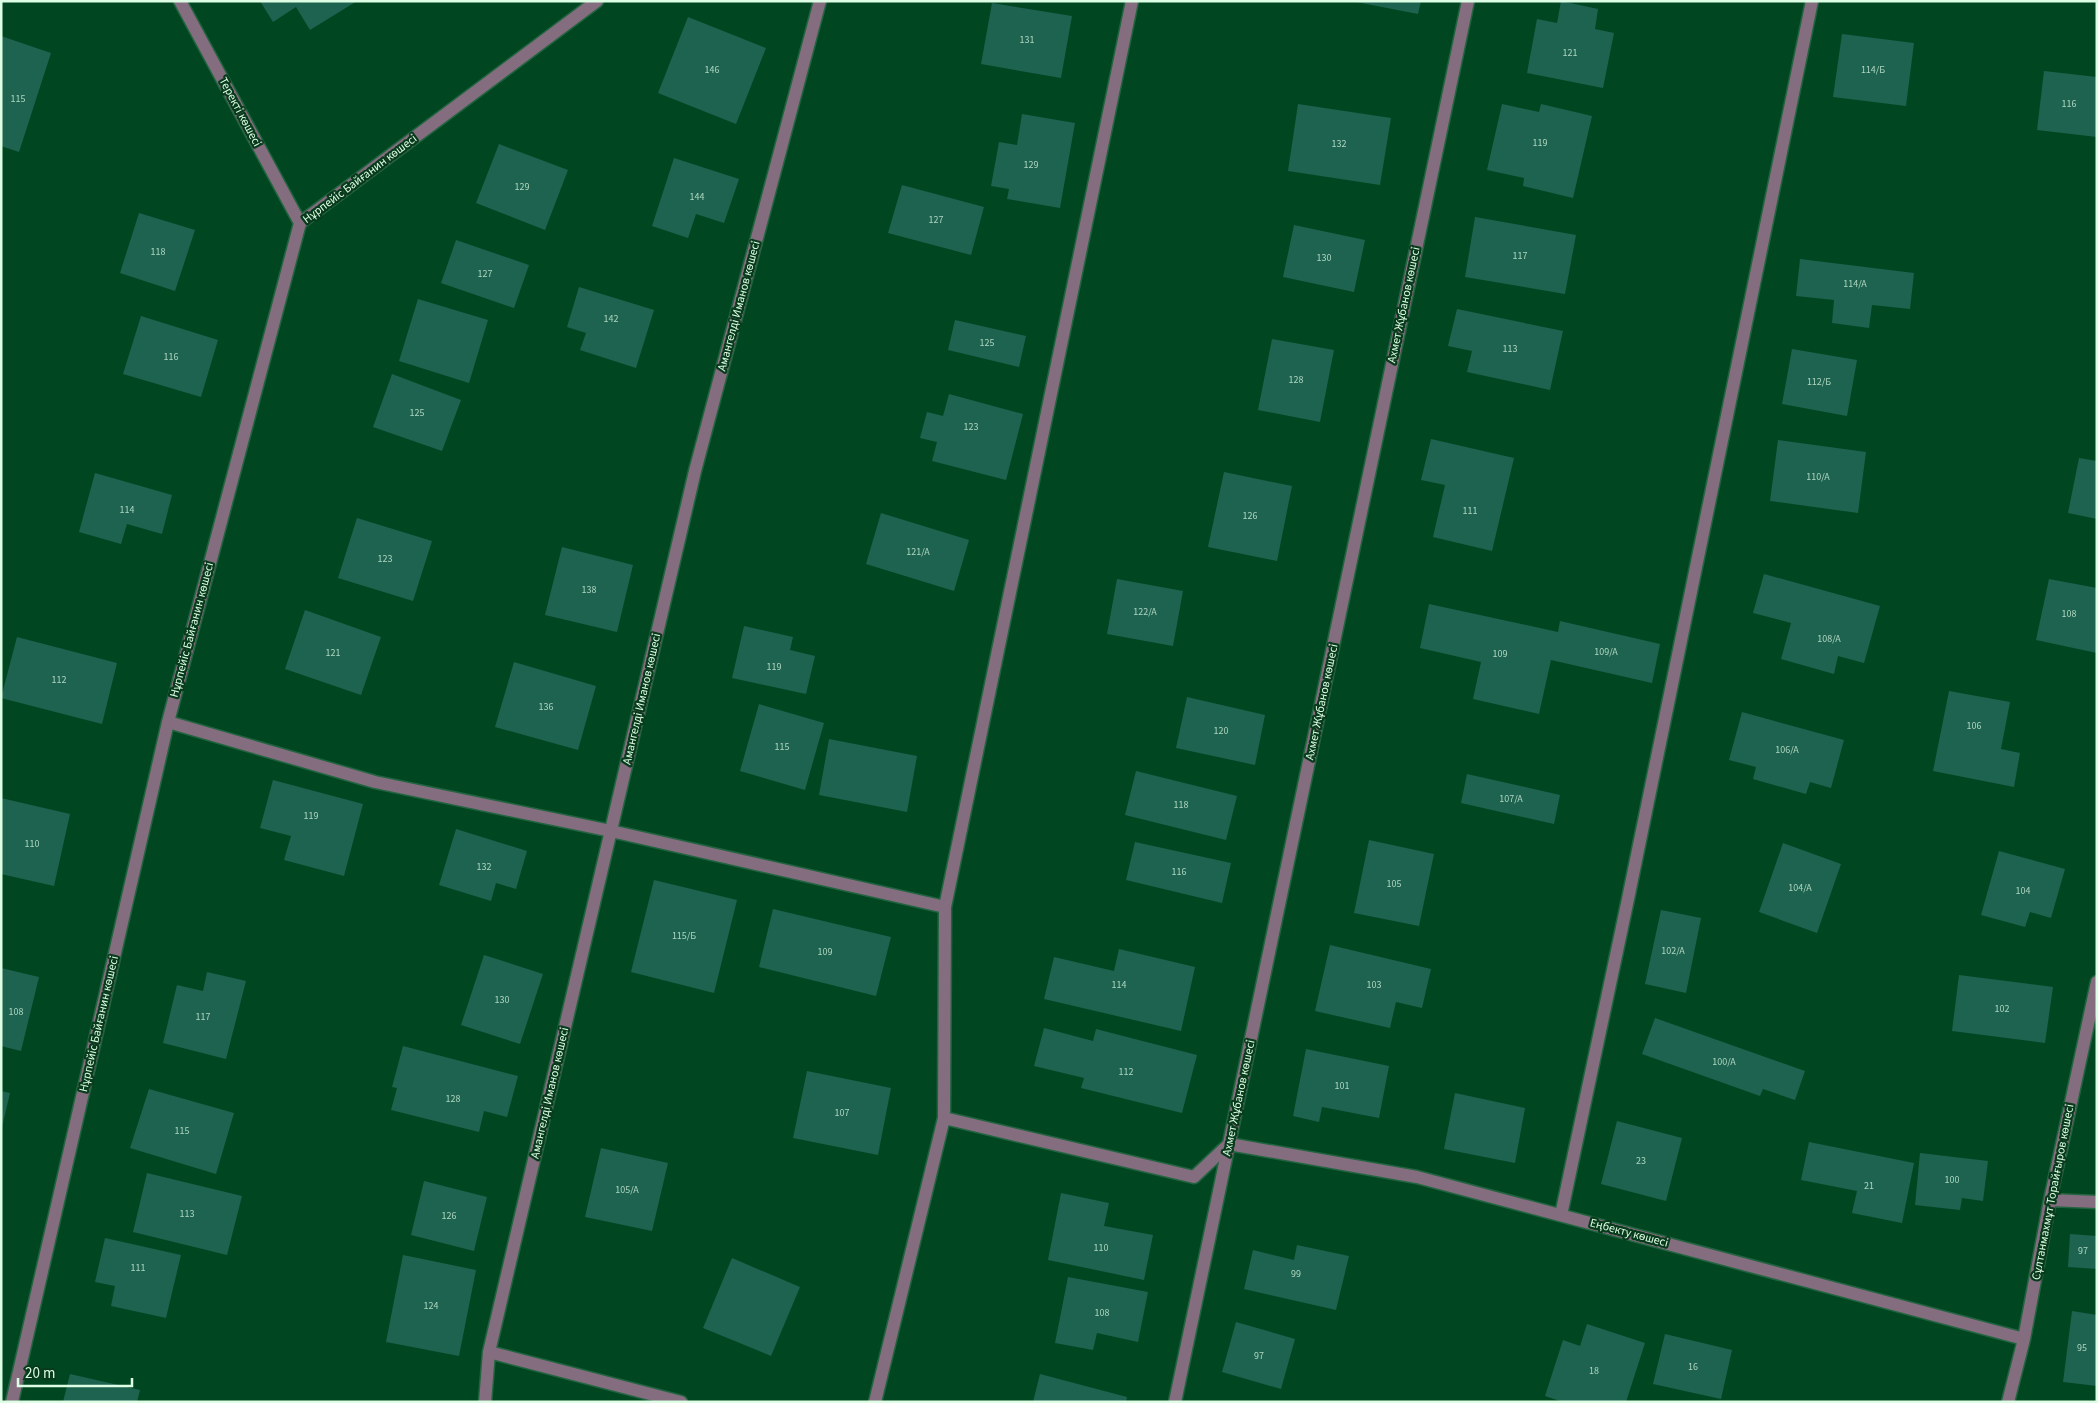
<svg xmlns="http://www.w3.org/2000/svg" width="2098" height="1403" font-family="'Source Sans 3',sans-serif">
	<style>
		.building { fill: #1e6250 }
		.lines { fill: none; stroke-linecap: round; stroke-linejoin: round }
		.minor-casing { stroke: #236440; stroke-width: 15 }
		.minor { stroke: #846d7f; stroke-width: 12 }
		.labels { text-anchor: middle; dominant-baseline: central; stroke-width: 4.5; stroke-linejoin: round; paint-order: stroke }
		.number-label { font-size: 10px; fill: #add6bf }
		.street-label { font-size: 12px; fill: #ddfde4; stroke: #083a1c }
	</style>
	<rect width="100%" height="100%" fill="#004721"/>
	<!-- building -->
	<path class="building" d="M260 1H357L310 30 296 7 273 22Z
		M1351 1H1421L1418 14Z
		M1561 1 1598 9 1595 29 1614 33 1603 88 1527 73 1537 19 1557 23Z
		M992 3 1072 16 1061 78 981 64Z
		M688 17 766 48 736 124 658 93Z
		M1842 34 1914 43 1906 106 1833 97Z
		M1 36 51 53 19 152 1 146Z
		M2044 71 2097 77V137L2037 130Z
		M1298 104 1391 118 1380 185 1288 171Z
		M1502 104 1539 112 1541 104 1592 116 1573 198 1523 186 1524 178 1487 170Z
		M1022 114 1075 123 1060 208 1007 199 1009 189 991 186 999 142 1017 145Z
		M499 144 568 170 545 230 476 203Z
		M674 158 739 179 724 223 696 214 688 238 652 226Z
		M902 185 984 207 971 255 888 233Z
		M139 213 195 230 175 291 120 273Z
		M1475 217 1576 235 1565 294 1465 277Z
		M1294 225 1365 240 1354 292 1283 277Z
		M456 240 529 265 514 308 441 283Z
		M1800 259 1914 273 1910 309 1872 305 1869 328 1832 323 1834 300 1796 296Z
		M579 287 654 310 636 368 580 350 586 333 567 327Z
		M418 299 488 320 469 383 399 361Z
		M1457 309 1563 331 1550 390 1467 372 1472 351 1448 346Z
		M141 316 218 340 201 397 123 374Z
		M955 320 1026 336 1019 367 948 350Z
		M1272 339 1334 350 1320 422 1258 410Z
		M1792 349 1857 360 1847 416 1782 404Z
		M392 374 461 400 442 451 373 427Z
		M949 394 1023 414 1006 480 932 461 937 442 920 438 927 412 943 416Z
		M1431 439 1514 458 1492 551 1433 537 1445 485 1421 480Z
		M1778 440 1866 452 1858 513 1770 501Z
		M2079 458 2097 461V519L2068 513Z
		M1224 472 1292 486 1277 561 1208 547Z
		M95 473 172 495 162 534 127 524 121 544 79 532Z
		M881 513 969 540 954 591 866 564Z
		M357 518 432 541 413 601 338 578Z
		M562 547 633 565 617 632 545 615Z
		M1764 574 1880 606 1864 663 1838 656 1834 674 1781 659 1791 623 1753 613Z
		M1117 579 1183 591 1173 646 1107 634Z
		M2049 579 2097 588V653L2036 640Z
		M1429 604 1558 632 1560 621 1660 644 1652 683 1551 660 1539 714 1473 699 1481 662 1420 648Z
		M305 610 381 637 361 695 285 669Z
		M744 626 793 637 790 650 815 656 806 694 732 678Z
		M17 637 117 663 102 724 1 698Z
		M514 662 596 686 578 750 495 727Z
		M1949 691 2010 702 2001 749 2020 753 2014 787 1933 771Z
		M1187 697 1265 715 1255 765 1176 748Z
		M759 704 824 723 805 790 740 771Z
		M1742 712 1844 740 1831 788 1810 782 1806 794 1753 779 1756 767 1729 760Z
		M829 739 917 756 907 812 819 795Z
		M1136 771 1237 796 1226 840 1125 815Z
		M1467 774 1560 795 1554 824 1461 803Z
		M273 780 363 804 344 876 284 860 291 836 260 828Z
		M1 798 70 814 54 886 1 874Z
		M456 829 527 851 516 889 496 883 491 901 439 885Z
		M1369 840 1434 854 1419 926 1354 913Z
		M1135 842 1231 863 1222 903 1126 880Z
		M1783 843 1841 864 1817 933 1759 912Z
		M1999 851 2065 869 2051 918 2030 912 2025 927 1981 915Z
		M654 880 737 900 714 993 631 972Z
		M773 909 891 937 876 996 759 967Z
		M1661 910 1701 918 1686 993 1645 984Z
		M1330 945 1431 969 1422 1008 1396 1002 1390 1028 1315 1011Z
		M1119 949 1195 967 1181 1031 1044 999 1054 957 1114 971Z
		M484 955 543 974 520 1044 461 1025Z
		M1 968 39 977 21 1051 1 1046Z
		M207 972 246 981 226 1059 163 1043 177 985 203 991Z
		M1959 975 2053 987 2045 1043 1952 1031Z
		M1655 1018 1805 1071 1795 1100 1763 1089 1760 1096 1642 1054Z
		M1044 1028 1093 1041 1096 1029 1197 1055 1182 1113 1081 1088 1084 1078 1034 1066Z
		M403 1046 518 1076 507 1117 484 1111 479 1132 391 1110 397 1088 392 1087Z
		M1306 1049 1389 1066 1379 1118 1322 1107 1319 1122 1293 1116Z
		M807 1071 891 1088 878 1155 793 1138Z
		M149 1089 234 1113 216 1174 130 1148Z
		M1 1091 10 1093 2 1127H1Z
		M1455 1093 1525 1108 1515 1163 1444 1149Z
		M1617 1121 1682 1138 1666 1201 1601 1184Z
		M1809 1142 1914 1163 1902 1223 1852 1213 1857 1191 1801 1180Z
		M601 1148 668 1163 652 1231 585 1217Z
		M1920 1153 1988 1161 1983 1201 1962 1198 1960 1210 1915 1205Z
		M147 1173 242 1196 227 1255 133 1232Z
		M424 1181 487 1197 474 1251 411 1235Z
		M1061 1193 1109 1203 1104 1226 1153 1235 1144 1280 1048 1260Z
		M2070 1234 2097 1236V1269L2068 1267Z
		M105 1238 181 1255 166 1318 111 1306 115 1286 95 1282Z
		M1297 1245 1349 1256 1336 1310 1244 1289 1253 1250 1294 1260Z
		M403 1255 476 1270 459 1356 386 1342Z
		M732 1258 800 1287 771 1356 703 1328Z
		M1068 1277 1148 1292 1138 1342 1097 1333 1093 1350 1055 1343Z
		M2072 1311 2097 1315V1386L2063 1382Z
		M1236 1322 1295 1339 1281 1389 1222 1372Z
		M1587 1324 1645 1343 1626 1402H1563L1545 1396 1563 1340 1580 1346Z
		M1665 1334 1732 1350 1721 1399 1653 1384Z
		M70 1374 140 1390 137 1402H63Z
		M1040 1374 1127 1397 1126 1402H1033Z"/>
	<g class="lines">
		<!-- minor casing -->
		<g class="minor-casing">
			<path id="minor" d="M180 1 300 223
				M168 722 375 782 611 831 945 907
				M944 1118 1194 1177 1229 1144 1417 1177 2024 1339
				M2050 1200 2097 1202
				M1561 1215 1628 899 1812 1
				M489 1352 681 1402
				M12 1402 168 722 300 223 597 1
				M485 1402 489 1352 695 471 820 1
				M875 1402 944 1118 945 907 1132 1
				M1175 1402 1468 1
				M2008 1402 2024 1339 2050 1200 2097 982"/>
		</g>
		<!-- minor -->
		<use href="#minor" class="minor"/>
	</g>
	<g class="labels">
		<!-- number labels -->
		<g class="number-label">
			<text x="1027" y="40">131</text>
			<text x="1570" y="53">121</text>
			<text x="712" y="70">146</text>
			<text x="1873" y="70">114/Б</text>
			<text x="18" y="99">115</text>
			<text x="2069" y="104">116</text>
			<text x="1540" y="143">119</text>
			<text x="1339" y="144">132</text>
			<text x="1031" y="165">129</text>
			<text x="522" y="187">129</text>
			<text x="697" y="197">144</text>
			<text x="936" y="220">127</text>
			<text x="158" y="252">118</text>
			<text x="1520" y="256">117</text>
			<text x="1324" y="258">130</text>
			<text x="485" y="274">127</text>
			<text x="1855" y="284">114/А</text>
			<text x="611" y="319">142</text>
			<text x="987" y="343">125</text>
			<text x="1510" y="349">113</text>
			<text x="171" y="357">116</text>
			<text x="1296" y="380">128</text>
			<text x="1819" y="382">112/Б</text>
			<text x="417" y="413">125</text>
			<text x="971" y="427">123</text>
			<text x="1818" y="477">110/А</text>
			<text x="127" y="510">114</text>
			<text x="1470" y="511">111</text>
			<text x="1250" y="516">126</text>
			<text x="918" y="552">121/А</text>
			<text x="385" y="559">123</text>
			<text x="589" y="590">138</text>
			<text x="1145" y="612">122/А</text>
			<text x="2069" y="614">108</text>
			<text x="1829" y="639">108/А</text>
			<text x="1606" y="652">109/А</text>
			<text x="333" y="653">121</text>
			<text x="1500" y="654">109</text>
			<text x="774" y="667">119</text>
			<text x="59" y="680">112</text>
			<text x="546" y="707">136</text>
			<text x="1974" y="726">106</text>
			<text x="1221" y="731">120</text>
			<text x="782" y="747">115</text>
			<text x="1787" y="750">106/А</text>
			<text x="1511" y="799">107/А</text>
			<text x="1181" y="805">118</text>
			<text x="311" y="816">119</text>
			<text x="32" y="844">110</text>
			<text x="484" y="867">132</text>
			<text x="1179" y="872">116</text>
			<text x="1394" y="884">105</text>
			<text x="1800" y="888">104/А</text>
			<text x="2023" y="891">104</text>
			<text x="684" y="936">115/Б</text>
			<text x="1673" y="951">102/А</text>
			<text x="825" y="952">109</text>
			<text x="1119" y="985">114</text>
			<text x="1374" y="985">103</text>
			<text x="502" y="1000">130</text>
			<text x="2002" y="1009">102</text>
			<text x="16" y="1012">108</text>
			<text x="203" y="1017">117</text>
			<text x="1724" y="1062">100/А</text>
			<text x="1126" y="1072">112</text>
			<text x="1342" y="1086">101</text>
			<text x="453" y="1099">128</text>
			<text x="842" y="1113">107</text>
			<text x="182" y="1131">115</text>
			<text x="1641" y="1161">23</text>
			<text x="1952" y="1180">100</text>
			<text x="1869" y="1186">21</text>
			<text x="627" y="1190">105/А</text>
			<text x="187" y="1214">113</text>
			<text x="449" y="1216">126</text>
			<text x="1101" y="1248">110</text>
			<text x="2083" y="1251">97</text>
			<text x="138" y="1268">111</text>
			<text x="1296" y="1274">99</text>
			<text x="431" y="1306">124</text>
			<text x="1102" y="1313">108</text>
			<text x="2082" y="1348">95</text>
			<text x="1259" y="1356">97</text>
			<text x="1693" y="1367">16</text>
			<text x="1594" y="1371">18</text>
		</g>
		<!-- street labels -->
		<g class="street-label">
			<text transform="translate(240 112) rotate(62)">Теректі көшесі</text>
			<text transform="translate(360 179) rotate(-37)">Нұрпейіс Байғанин көшесі</text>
			<text transform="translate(1404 305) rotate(-78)">Ахмет Жұбанов көшесі</text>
			<text transform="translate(739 306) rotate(-75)">Амангелді Иманов көшесі</text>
			<text transform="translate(192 630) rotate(-75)">Нұрпейіс Байғанин көшесі</text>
			<text transform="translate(642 699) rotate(-77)">Амангелді Иманов көшесі</text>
			<text transform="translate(1322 702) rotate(-78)">Ахмет Жұбанов көшесі</text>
			<text transform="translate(99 1024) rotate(-77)">Нұрпейіс Байғанин көшесі</text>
			<text transform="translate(550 1093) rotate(-77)">Амангелді Иманов көшесі</text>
			<text transform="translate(1239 1098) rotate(-78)">Ахмет Жұбанов көшесі</text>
			<text transform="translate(2053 1192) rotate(-79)">Сұлтанмахмұт Торайғыров көшесі</text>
			<text transform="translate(1629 1233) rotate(15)">Еңбекту көшесі</text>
		</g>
	</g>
	<!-- border -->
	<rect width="2098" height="1403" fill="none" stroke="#ddfde4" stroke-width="5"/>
	<!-- scale -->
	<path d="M18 1378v8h114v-8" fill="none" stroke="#ddfde4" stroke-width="2.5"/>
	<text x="25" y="1378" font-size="15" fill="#ddfde4" stroke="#083a1c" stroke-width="4" paint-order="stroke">20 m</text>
</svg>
